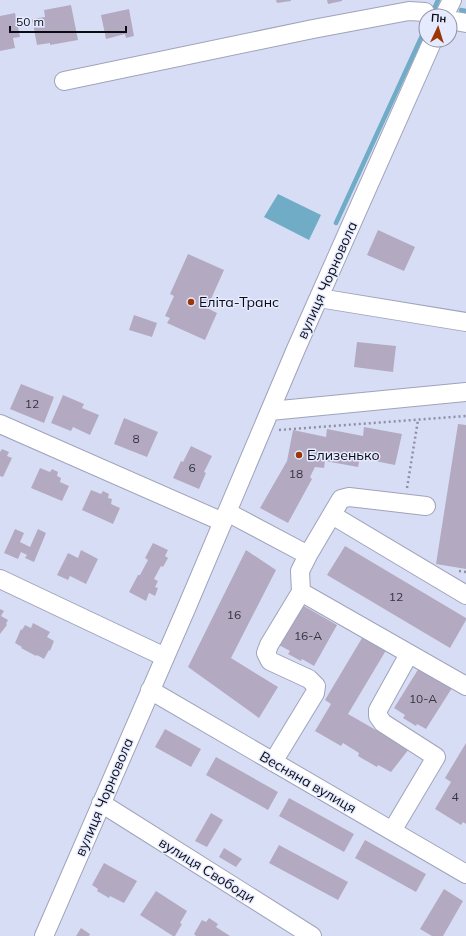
<svg xmlns="http://www.w3.org/2000/svg" width="466" height="936" font-family="Mulish,sans-serif">
	<style>
		.water { fill: #71acc6 }
		.lines { fill: none; stroke-linecap: round; stroke-linejoin: round }
		.stream { stroke: #71acc6; stroke-width: 4.5 }
		.building { fill: #b3aac2 }
		.minor-casing { stroke: #9fa3bb; stroke-width: 20 }
		.path { stroke: #8c90a3; stroke-width: 2.5; stroke-dasharray: 2 3; stroke-linecap: butt }
		.minor { stroke: #fff; stroke-width: 18 }
		.poi-dot { fill: #9b3605; stroke: #e6eaff; stroke-width: 1.5 }
		.labels { text-anchor: middle; dominant-baseline: central; stroke-width: 3; stroke-linejoin: round; paint-order: stroke }
		.number-label { font-size: 12px; fill: #343440 }
		.street-label { font-size: 14px; fill: #0a0c14; stroke: #e6eaff }
		.poi-label { font-size: 14px; fill: #0a0c14; stroke: #e6eaff; text-anchor: start }
	</style>
	<rect width="100%" height="100%" fill="#d8ddf6"/>
	<!-- water -->
	<path class="water" d="M278 194 321 215 309 240 264 217Z"/>
	<g class="lines">
		<!-- stream -->
		<path class="stream" d="M461 10 466 11
			M431 16 438 0
			M336 223 426 27"/>
	</g>
	<!-- building -->
	<path class="building" d="M276 0H291V1L277 3Z
		M327 0H342V1L328 4Z
		M71 5 78 40 50 45V43L37 45 32 19 45 17 44 10Z
		M129 9 134 36 126 38 125 34 106 39 101 15Z
		M15 13 20 37 13 38 15 48 0 51V16Z
		M378 230 415 247 404 271 367 255Z
		M188 254 224 270 207 308 217 313 205 340 167 323 170 318 165 316 174 296 170 294Z
		M134 315 157 323 152 337 129 330Z
		M357 342 396 346 393 372 354 367Z
		M21 384 54 397 44 423 10 409Z
		M63 395 84 404 82 408 99 415 90 435 73 427 71 431 51 423Z
		M124 418 158 432 147 457 114 444Z
		M458 424 466 425V569L436 564Z
		M364 427 402 434 395 465 360 458 358 467 325 461 324 468 315 467 310 477 312 479 288 523 260 508 287 461 293 430 326 437 327 429 363 436Z
		M191 446 212 456 204 472 206 473 199 489 173 478 181 461 183 462Z
		M2 449 9 452 7 456 12 458 3 477 0 476V452Z
		M40 468 50 472 52 469 58 472 57 476 61 478 60 482 69 486 62 501 31 488Z
		M91 490 101 494 103 491 109 494 108 498 112 499 111 504 120 508 113 524 82 510Z
		M15 529 24 533 20 542 30 547 38 529 46 533 34 562 25 558 27 555 21 552 18 559 4 553Z
		M153 543 168 550 165 556 168 558 163 567 161 566 154 579 158 581 155 587 158 588 155 596 149 593 146 601 129 592 138 575H140L148 560 145 558Z
		M345 546 466 618V620L450 648 327 575Z
		M81 550 98 559 86 584 70 576 68 580 57 575 68 553 78 558Z
		M246 550 276 570 231 658 278 687 259 718 188 667Z
		M302 605 337 625 314 666 302 659 301 661 288 654 290 651 279 645Z
		M0 609 4 611 1 616 8 620 6 624 7 625 0 634Z
		M33 623 50 632 47 637 54 641 50 651 49 650 44 659 37 655 36 656 21 648 22 647 15 643 21 629 22 630 25 625 31 628Z
		M365 633 388 647 348 714 409 749 391 772 378 765 377 767 358 756 359 753 343 743 341 746 315 731 331 704 325 700Z
		M419 668 452 688 426 729 417 724 416 726 403 718 405 715 394 708Z
		M165 729 201 749 191 767 155 747Z
		M466 743V824L463 822 461 825 435 809 451 782 445 778Z
		M216 757 278 792 268 810 206 775Z
		M289 798 354 834 344 852 279 816Z
		M211 813 223 820 207 847 195 841Z
		M365 840 426 874 416 892 355 858Z
		M279 845 348 882 338 900 269 863Z
		M224 848 242 859 236 867 219 857Z
		M104 863 137 881 124 903 110 896 109 898 97 891 98 889 92 885Z
		M444 889 463 901 443 936H432L420 929Z
		M156 891 187 911 180 923 182 924 175 936H173L140 915Z
		M209 918 218 924 216 927 230 936H196L194 934 202 920 206 922Z
		M81 928 90 934 89 936H76Z"/>
	<g class="lines">
		<!-- minor casing -->
		<g class="minor-casing">
			<path id="minor" d="M444 16 452 0
				M450 20 466 23
				M64 81 313 29 409 11 425 12
				M319 298 466 322
				M270 411 466 392
				M0 424 223 522
				M227 512 308 555 341 499 349 497 426 506
				M332 515 466 595
				M0 579 165 657
				M301 592 466 686
				M150 690 466 874
				M273 762 315 693 316 686 309 679 270 661 266 653 269 645 301 592 300 571 308 555
				M101 803 312 936
				M392 831 436 757 383 723 378 716V710L409 654
				M44 936 186 609 296 349 433 40"/>
		</g>
		<!-- path -->
		<path class="path" d="M279 430 466 416
			M407 488 418 420
			M459 571 466 572"/>
		<!-- minor -->
		<use href="#minor" class="minor"/>
	</g>
	<!-- markers -->
	<g class="poi-dot">
		<circle cx="191" cy="302" r="4"/>
		<circle cx="299" cy="455" r="4"/>
	</g>
	<g class="labels">
		<!-- number labels -->
		<g class="number-label">
			<text x="32" y="403">12</text>
			<text x="136" y="438">8</text>
			<text x="192" y="467">6</text>
			<text x="296" y="473">18</text>
			<text x="396" y="596">12</text>
			<text x="234" y="614">16</text>
			<text x="308" y="635">16-А</text>
			<text x="423" y="698">10-А</text>
			<text x="455" y="796">4</text>
		</g>
		<!-- street labels -->
		<g class="street-label">
			<text transform="translate(327 280) rotate(-66)">вулиця Чорновола</text>
			<text transform="translate(308 782) rotate(30)">Весняна вулиця</text>
			<text transform="translate(104 797) rotate(-67)">вулиця Чорновола</text>
			<text transform="translate(207 870) rotate(32)">вулиця Свободи</text>
		</g>
		<!-- poi labels -->
		<g class="poi-label">
			<text x="199" y="302">Еліта-Транс</text>
			<text x="307" y="455">Близенько</text>
		</g>
	</g>
	<!-- north arrow -->
	<g transform="translate(438 28) rotate(4)"><circle r="19" fill="#e6eaff" stroke="#8e91a1"/>
	<path d="M0-3L7 15L0 10L-7 15Z" fill="#9b3605"/>
	<text y="-6" font-size="11" font-weight="bold" text-anchor="middle" fill="#0a0c14">Пн</text>
	</g>
	<!-- scale -->
	<path d="M10 26v6h116v-6" fill="none" stroke="#0a0c14" stroke-width="2"/>
	<text x="16" y="26" font-size="12" fill="#0a0c14" stroke="#e6eaff" stroke-width="3" paint-order="stroke">50 m</text>
</svg>
